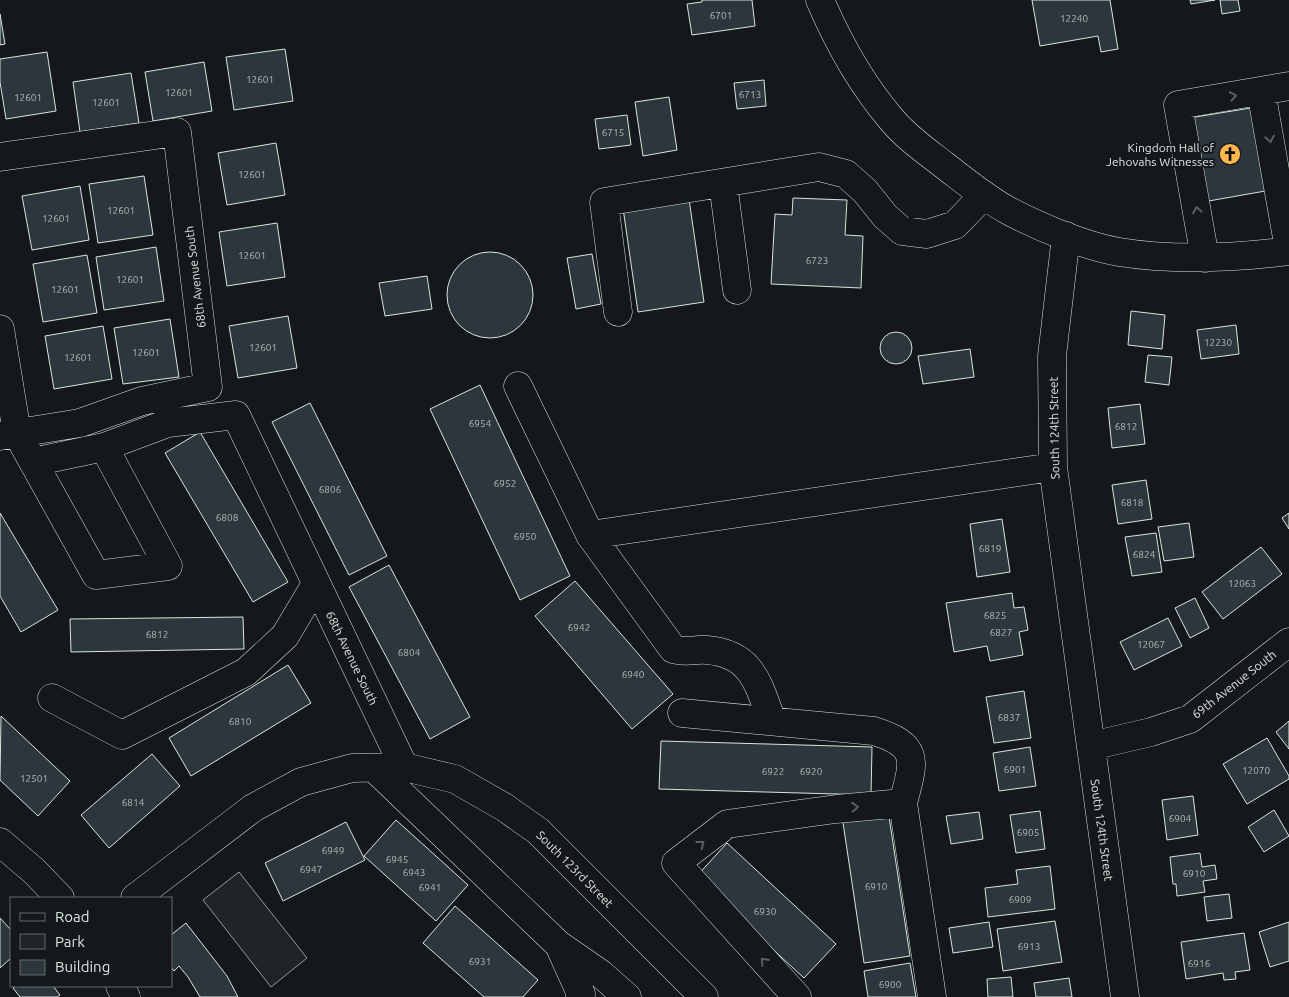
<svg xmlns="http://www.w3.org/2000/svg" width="1289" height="997" font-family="Ubuntu,sans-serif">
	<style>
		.green { fill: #202428; stroke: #939e99 }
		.building { fill: #2c363c; stroke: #d8e6dc }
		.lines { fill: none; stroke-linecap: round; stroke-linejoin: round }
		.minor-casing { stroke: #d8e6dc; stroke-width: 29 }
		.minor { stroke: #14181c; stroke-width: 28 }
		.oneway { stroke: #59605f }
		.labels { text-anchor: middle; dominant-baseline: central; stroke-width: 4; stroke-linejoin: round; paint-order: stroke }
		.number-label { font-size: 10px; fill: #adbab4 }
		.poi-label { font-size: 12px; fill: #d8e6dc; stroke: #14181c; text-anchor: end }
		.street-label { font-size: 12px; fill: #d8e6dc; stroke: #14181c }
	</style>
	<rect width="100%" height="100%" fill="#14181c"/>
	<!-- green -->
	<path class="green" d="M239 872 307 958 271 987 203 900Z"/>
	<!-- building -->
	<path class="building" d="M702 0H752L755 26 692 35 687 4 702 2Z
		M1032 0H1110L1118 49 1101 52 1098 36 1040 46Z
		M1190 0H1215L1191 4Z
		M1220 0H1238L1240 11 1222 14Z
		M0 14 5 44 0 45Z
		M285 49 293 101 234 110 226 57Z
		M47 52 56 111 6 119 0 82V59Z
		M204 62 212 111 153 121 145 72Z
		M131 73 139 123 80 132 73 82Z
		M764 80 766 106 737 109 734 83Z
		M669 97 677 150 643 156 635 102Z
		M1257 107 1271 190 1203 202 1189 118Z
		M627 115 631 145 599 149 595 119Z
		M276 143 285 195 227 205 218 153Z
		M144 176 153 235 98 243 89 184Z
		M80 186 89 240 32 250 22 196Z
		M793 198 847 200 845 235 863 236 861 288 771 284 775 214 792 215Z
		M689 199 704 302 638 312 623 208Z
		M277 223 285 277 227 286 219 232Z
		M156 247 164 301 104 310 96 257Z
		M447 295a43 43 0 1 1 86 0a43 43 0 1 1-86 0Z
		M592 254 601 304 576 309 567 258Z
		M87 255 97 313 43 322 33 264Z
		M427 276 432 309 385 316 379 283Z
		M1131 311 1165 315 1162 349 1128 345Z
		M288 316 297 368 238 378 229 326Z
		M170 319 179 377 123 384 114 328Z
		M1236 325 1239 354 1201 359 1197 330Z
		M103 326 112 379 54 389 45 336Z
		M880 348a16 16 0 1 1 32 0a16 16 0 1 1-32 0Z
		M970 349 974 377 923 384 918 356Z
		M1148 355 1172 357 1169 385 1145 382Z
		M480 385 570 576 520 600 430 409Z
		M310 403 387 556 349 575 272 422Z
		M1140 404 1145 444 1112 448 1108 408Z
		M200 432 288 582 253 602 165 453Z
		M1146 480 1152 519 1118 524 1112 485Z
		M0 513 58 610 21 632 0 596Z
		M1289 513V529L1282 518Z
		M1002 519 1010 572 977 577 970 524Z
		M1189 523 1194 557 1164 561 1158 527Z
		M1156 533 1162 572 1132 576 1125 537Z
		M1261 547 1282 574 1223 619 1202 592Z
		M389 565 470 717 430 739 349 587Z
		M575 581 673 694 632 729 535 616Z
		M1012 593 1014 608 1024 607 1028 630 1019 632 1023 655 990 661 987 646 954 652 946 603Z
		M1195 598 1209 628 1190 638 1175 608Z
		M243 617 244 649 71 652 70 619Z
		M1168 618 1182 646 1134 670 1120 642Z
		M288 665 311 703 191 776 169 738Z
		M1024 691 1031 738 994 743 986 697Z
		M1 716 70 781 38 816 0 780Z
		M1289 721V749L1276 732Z
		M1267 738 1289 776V779L1247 804 1223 764Z
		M661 741 872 747 871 795 659 789Z
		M1030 747 1036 786 999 791 993 753Z
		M152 754 180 786 109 848 81 815Z
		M1193 796 1198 835 1167 840 1162 800Z
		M888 810 910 956 864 963 842 816Z
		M1274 810 1289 836 1264 852 1248 827Z
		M1040 811 1045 849 1016 853 1010 815Z
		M979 812 983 839 951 844 946 816Z
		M396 820 468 885 436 921 364 856Z
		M346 822 365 860 283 901 265 863Z
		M727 843 836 944 804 978 695 878Z
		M1200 853 1202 867 1215 865 1217 879 1203 881 1205 892 1177 896 1176 884H1173L1170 857Z
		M1050 866 1055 909 988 917 985 888 1018 884 1016 870Z
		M1229 894 1232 918 1207 921 1204 897Z
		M455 906 538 980 523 997H484L423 943Z
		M0 918 11 930V958L0 968Z
		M1055 921 1062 962 1003 971 997 929Z
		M989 922 993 947 953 953 949 928Z
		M1289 922V961L1270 967 1259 932Z
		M186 923 227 976 238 997H200L188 977 179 966 174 971 171 967V935Z
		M1244 933 1250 970 1235 972 1236 979 1224 980 1223 973 1186 979 1181 942Z
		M910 963 916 997H868L864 971Z
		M1011 977 1013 997H988L987 979Z
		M1069 978 1072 997H1036L1034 983Z
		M16 986H53L60 995 57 997H20L13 988Z"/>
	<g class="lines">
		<!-- minor casing -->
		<g class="minor-casing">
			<path id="minor" d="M820 0C838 42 862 85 892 120 906 137 926 151 944 165 965 181 985 198 1009 211 1039 227 1085 246 1119 252 1175 261 1233 258 1289 251
				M1261 91 1289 249
				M0 157 177 132 208 387 142 401 80 423 0 436
				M723 183 737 290
				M1066 236 1052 356 1053 467 1125 997
				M1205 258 1178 105 1289 86
				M618 312 604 202 819 167 846 174 865 191 885 216 902 231 927 234 955 225 984 195
				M0 329 17 433 96 575 168 566 104 447 33 462
				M518 386 590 535 673 649C685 653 695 649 707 650 753 654 758 684 772 721
				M104 447 168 423 236 415 404 767
				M590 535 1053 467
				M52 698 122 735 246 672 285 636 316 584
				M682 713 874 731C921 746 914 761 903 803L932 997
				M1091 746 1151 732 1190 719 1289 642
				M374 768 559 945 601 974 627 997
				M0 842 34 871 60 898
				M135 898 253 808 301 782 352 768 404 767 455 779 504 807 538 831 704 997
				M559 945 581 994 580 997
				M120 986 126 997
				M797 997 676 863 727 824 836 809 903 803"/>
		</g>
		<!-- minor -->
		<use href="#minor" class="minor"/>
	</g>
	<!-- one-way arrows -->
	<defs><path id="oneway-chevron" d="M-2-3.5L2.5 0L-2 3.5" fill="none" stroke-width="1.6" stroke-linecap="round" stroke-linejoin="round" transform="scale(1.25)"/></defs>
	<g class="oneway">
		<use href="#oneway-chevron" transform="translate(1233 96) rotate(-10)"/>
		<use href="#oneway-chevron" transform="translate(1270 139) rotate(80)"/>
		<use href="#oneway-chevron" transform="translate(1197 210) rotate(-100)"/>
		<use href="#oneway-chevron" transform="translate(855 807) rotate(-5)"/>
		<use href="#oneway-chevron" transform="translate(701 844) rotate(-38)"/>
		<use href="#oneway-chevron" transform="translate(764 961) rotate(-132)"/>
	</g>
	<!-- icons -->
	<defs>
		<g id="church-disc" transform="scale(1.125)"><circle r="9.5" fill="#ffb74d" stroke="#14181c"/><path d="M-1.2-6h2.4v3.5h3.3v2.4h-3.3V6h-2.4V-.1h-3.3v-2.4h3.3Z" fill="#111"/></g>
	</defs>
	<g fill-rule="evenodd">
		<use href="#church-disc" x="1230" y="154"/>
	</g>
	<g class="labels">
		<!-- number labels -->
		<g class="number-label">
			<text x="721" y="15">6701</text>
			<text x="1074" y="18">12240</text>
			<text x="260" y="79">12601</text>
			<text x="179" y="92">12601</text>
			<text x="750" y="94">6713</text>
			<text x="28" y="97">12601</text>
			<text x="106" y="102">12601</text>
			<text x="613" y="132">6715</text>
			<text x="252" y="174">12601</text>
			<text x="121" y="210">12601</text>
			<text x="56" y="218">12601</text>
			<text x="252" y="255">12601</text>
			<text x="817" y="260">6723</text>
			<text x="130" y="279">12601</text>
			<text x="65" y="289">12601</text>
			<text x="1218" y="342">12230</text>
			<text x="263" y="347">12601</text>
			<text x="146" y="352">12601</text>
			<text x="78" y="357">12601</text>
			<text x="480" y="423">6954</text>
			<text x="1126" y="426">6812</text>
			<text x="505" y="483">6952</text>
			<text x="330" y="489">6806</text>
			<text x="1132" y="502">6818</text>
			<text x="227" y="517">6808</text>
			<text x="525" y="536">6950</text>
			<text x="990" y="548">6819</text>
			<text x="1144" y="554">6824</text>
			<text x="1242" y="583">12063</text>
			<text x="995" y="615">6825</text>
			<text x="579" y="627">6942</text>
			<text x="1001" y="632">6827</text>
			<text x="157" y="634">6812</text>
			<text x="1151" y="644">12067</text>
			<text x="409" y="652">6804</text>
			<text x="633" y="674">6940</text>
			<text x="1009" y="717">6837</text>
			<text x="240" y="721">6810</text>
			<text x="1015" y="769">6901</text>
			<text x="1256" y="770">12070</text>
			<text x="773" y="771">6922</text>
			<text x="811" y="771">6920</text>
			<text x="34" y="778">12501</text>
			<text x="133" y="802">6814</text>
			<text x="1180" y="818">6904</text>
			<text x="1028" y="832">6905</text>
			<text x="333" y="850">6949</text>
			<text x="397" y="859">6945</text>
			<text x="311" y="869">6947</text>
			<text x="414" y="872">6943</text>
			<text x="1194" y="873">6910</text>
			<text x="876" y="886">6910</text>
			<text x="430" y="887">6941</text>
			<text x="1020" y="899">6909</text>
			<text x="765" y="911">6930</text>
			<text x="1029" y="946">6913</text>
			<text x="480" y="961">6931</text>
			<text x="1199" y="963">6916</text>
			<text x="890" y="984">6900</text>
		</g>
		<!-- poi labels -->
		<g class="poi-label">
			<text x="1214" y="147">Kingdom Hall of<tspan x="1214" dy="14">Jehovahs Witnesses</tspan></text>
		</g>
		<!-- street labels -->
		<g class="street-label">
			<text transform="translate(195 277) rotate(-97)">68th Avenue South</text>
			<text transform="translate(1054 428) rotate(-91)">South 124th Street</text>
			<text transform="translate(352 658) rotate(64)">68th Avenue South</text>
			<text transform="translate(1234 684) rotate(-38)">69th Avenue South</text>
			<text transform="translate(1102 830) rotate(82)">South 124th Street</text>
			<text transform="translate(575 869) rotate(45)">South 123rd Street</text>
		</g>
	</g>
	<!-- legend -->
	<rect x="10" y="897" width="162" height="90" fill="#14181c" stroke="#626a69"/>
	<rect x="20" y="913" width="25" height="8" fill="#14181c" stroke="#626a69"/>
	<text x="55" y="922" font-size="15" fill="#d8e6dc">Road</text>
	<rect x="20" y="934" width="25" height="15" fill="#202428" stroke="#626a69"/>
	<text x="55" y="947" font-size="15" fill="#d8e6dc">Park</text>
	<rect x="20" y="960" width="25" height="15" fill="#2c363c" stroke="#626a69"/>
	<text x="55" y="972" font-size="15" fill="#d8e6dc">Building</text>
</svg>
